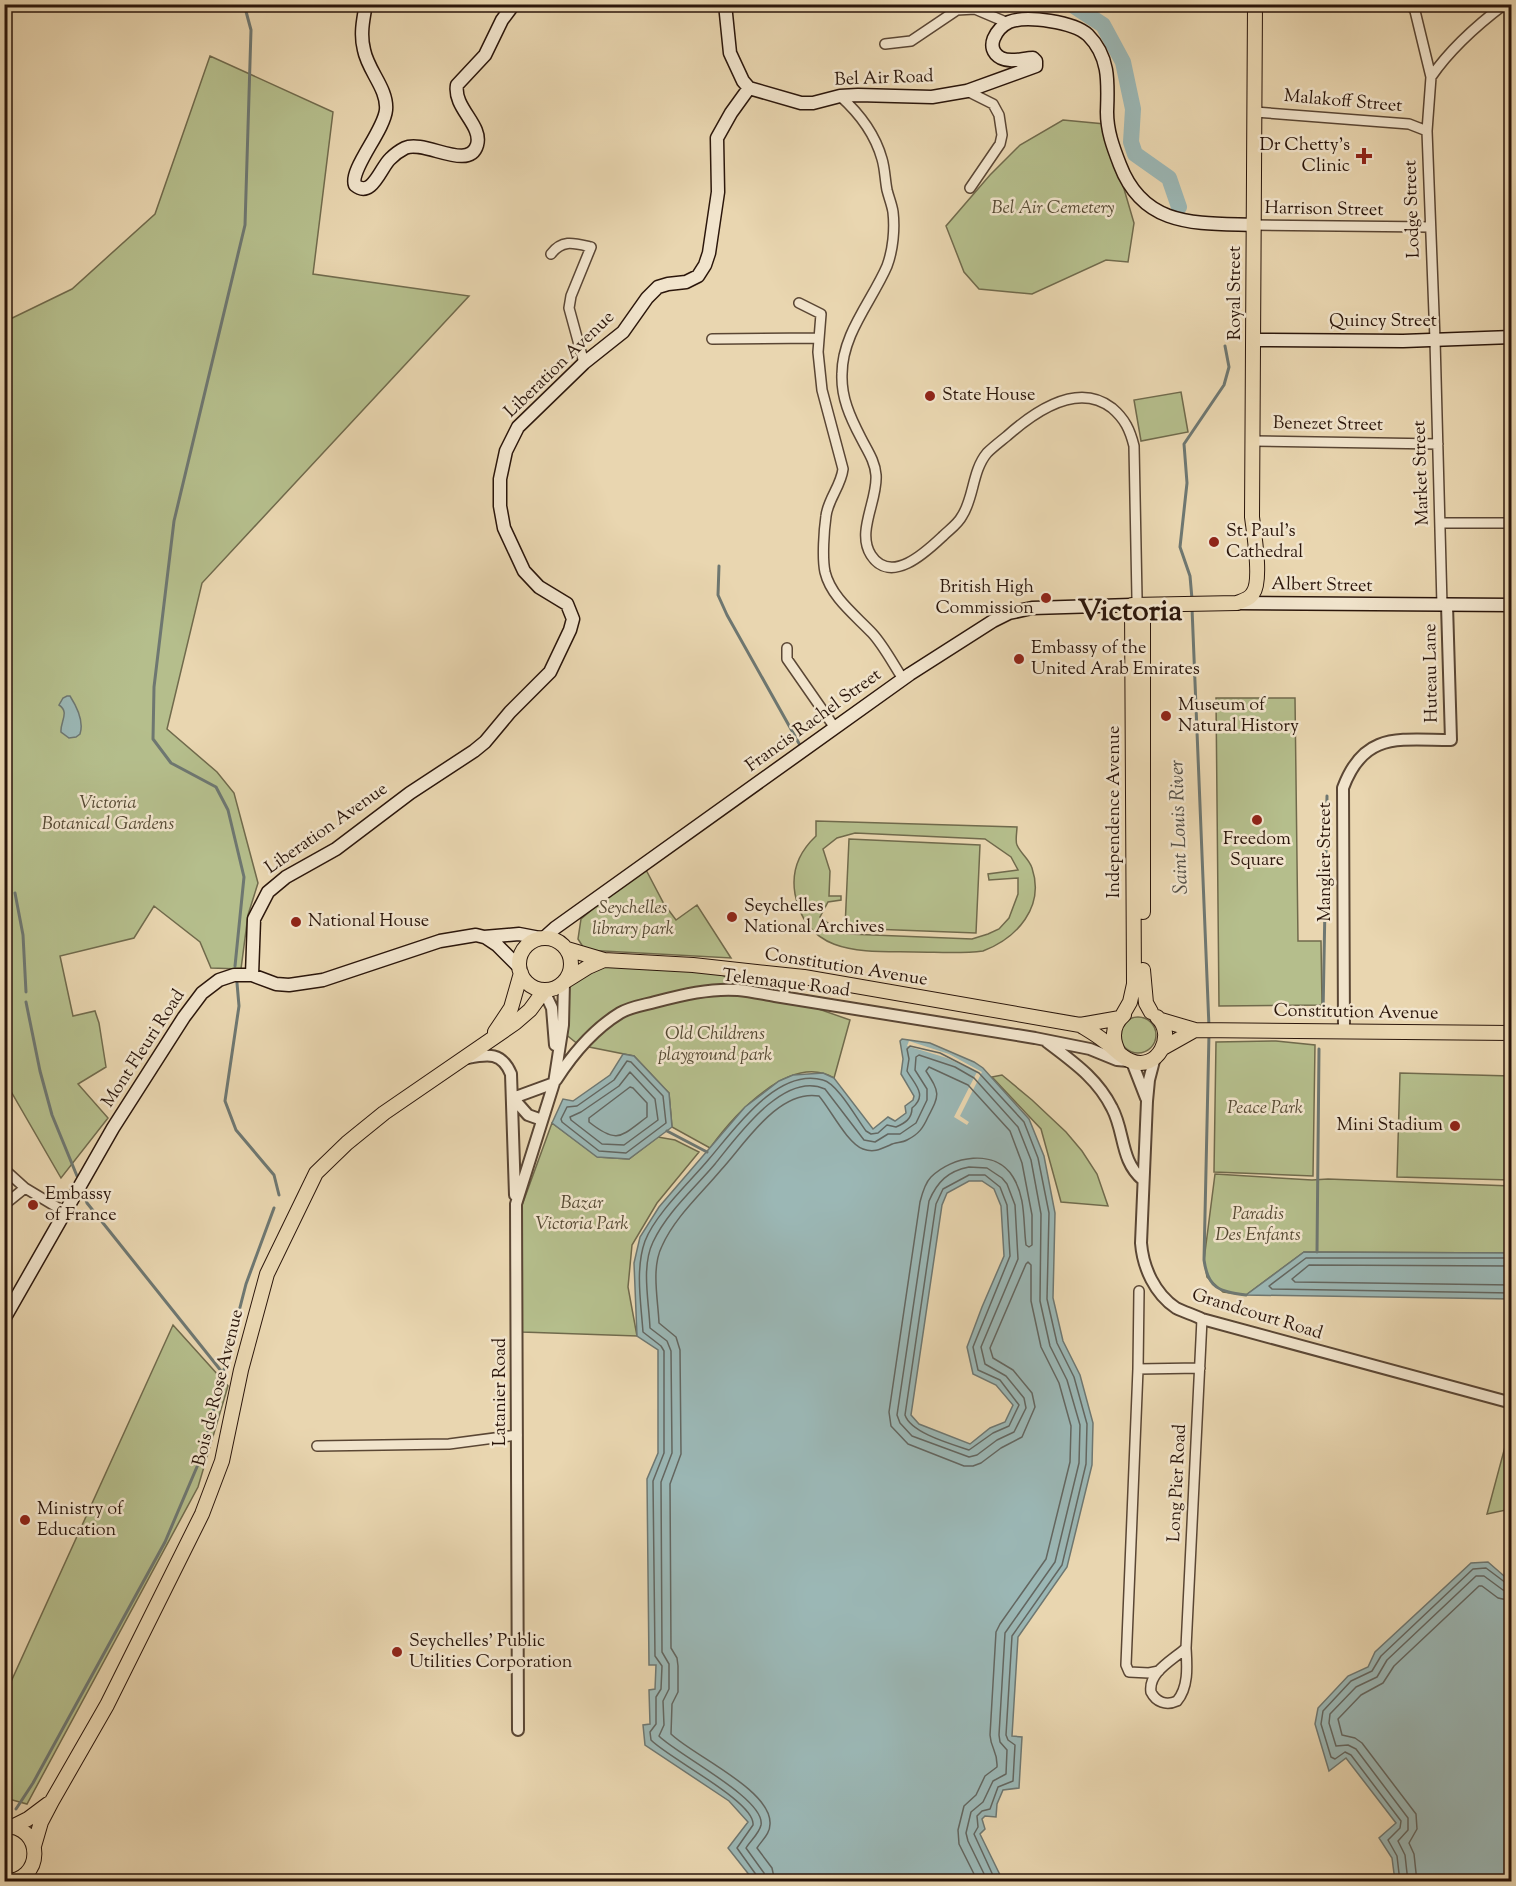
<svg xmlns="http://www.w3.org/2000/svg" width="1516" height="1886" font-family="'Sorts Mill Goudy',serif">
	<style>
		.green { fill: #b5be8c; stroke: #706a4c; stroke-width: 1.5; fill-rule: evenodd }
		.water { fill: #9bb7b5; stroke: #6e7771; stroke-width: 1.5; fill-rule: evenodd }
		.pier { fill: #e9d6b0 }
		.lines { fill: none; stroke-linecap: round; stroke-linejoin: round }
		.shore { stroke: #636660; stroke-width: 1.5 }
		.stream { stroke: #6e7771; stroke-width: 3 }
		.river { stroke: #9bb7b5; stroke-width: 16 }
		.minor-casing { stroke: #5a4634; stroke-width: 12 }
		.tertiary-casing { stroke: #5a4634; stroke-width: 14 }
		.secondary-casing { stroke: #2b160b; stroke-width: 15 }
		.primary-casing { stroke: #2b160b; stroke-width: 16 }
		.minor { stroke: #f1e4cc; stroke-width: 9 }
		.tertiary { stroke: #f1e4cc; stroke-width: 10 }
		.secondary { stroke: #f1e4cc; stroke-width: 12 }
		.primary { stroke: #e9d6b0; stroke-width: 14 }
		.poi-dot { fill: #8f2418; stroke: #f1e4cc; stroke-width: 2 }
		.labels { text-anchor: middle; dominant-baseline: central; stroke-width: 5; stroke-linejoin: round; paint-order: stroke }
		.street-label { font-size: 18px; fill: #2b160b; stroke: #f1e4cc }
		.poi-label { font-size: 18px; fill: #2b160b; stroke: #f1e4cc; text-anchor: start }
		.park-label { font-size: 18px; font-style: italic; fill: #544832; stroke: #f1e4cc }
		.water-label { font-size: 20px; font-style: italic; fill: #524e46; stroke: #f1e4cc }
		.town-label { font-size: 30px; font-weight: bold; fill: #2b160b; stroke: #f1e4cc }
	</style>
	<rect width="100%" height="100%" fill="#e9d6b0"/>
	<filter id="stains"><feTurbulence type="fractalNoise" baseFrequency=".00333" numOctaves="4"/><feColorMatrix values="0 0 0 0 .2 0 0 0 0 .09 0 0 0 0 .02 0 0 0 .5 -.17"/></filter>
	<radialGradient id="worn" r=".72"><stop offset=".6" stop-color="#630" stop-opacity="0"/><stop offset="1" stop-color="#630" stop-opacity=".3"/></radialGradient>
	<!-- green -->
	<path class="green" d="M210 56 333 112 313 274 469 296 202 583 167 729 217 772 234 793 258 883 248 915 241 969 211 968 200 942 154 906 134 938 60 956 73 1016 95 1011 99 1023 106 1067 78 1084 108 1118 61 1178 5 1081 4 322 72 289 155 214Z
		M1063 120 1105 124 1134 223 1128 262 1106 260 1032 294 979 289 964 272 946 226 990 175 1020 145Z
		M1181 392 1188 432 1141 441 1134 400Z
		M1216 698H1295L1298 941H1321L1322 1005 1219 1006Z
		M816 821 1017 827C1017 832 1015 841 1017 845 1021 854 1029 859 1032 868 1045 907 1017 938 983 951 961 954 937 952 914 952 864 951 807 957 795 894 791 871 800 851 816 836ZM855 833 985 839 1011 857 1018 870 988 874 989 880 1018 878V894L1009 918 999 929 988 934 972 939 848 934 839 931 820 917 828 902 841 900V896H829L830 871 823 849 837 838Z
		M849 839 980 845 976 933 845 928Z
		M644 866 664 904 676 920 697 905 731 958 585 950 578 939 581 919Z
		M604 960 693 965 850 1020 834 1078C790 1052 733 1116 710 1148L672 1127 669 1093 634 1056 579 1045 564 1033V982Z
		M1120 1035a18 18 0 1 1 36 0a18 18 0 1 1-36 0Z
		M1276 1041 1315 1045 1313 1176 1214 1172 1216 1042Z
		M1400 1073 1511 1076V1180L1397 1177Z
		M1002 1075 1032 1100 1066 1132 1082 1151 1097 1174 1108 1206 1061 1202 1041 1129 992 1077Z
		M552 1123 598 1157 629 1159 658 1137 675 1140 699 1152 657 1203 632 1245 628 1287 637 1336 522 1332 521 1208Z
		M1215 1174 1312 1180 1328 1179 1511 1186V1253L1304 1252 1246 1295 1223 1292 1207 1277 1204 1260Z
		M173 1325 228 1386 198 1487 27 1804 5 1798V1695Z
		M1510 1428 1512 1432 1511 1509 1487 1514Z"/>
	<!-- water -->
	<path class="water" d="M67 696H70C77 707 84 722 80 734L76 737 69 738 61 732C60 722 70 712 59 705L63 698Z
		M902 1039 930 1043 974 1062 983 1068 1029 1119 1044 1156 1055 1213 1053 1298 1063 1341 1080 1375 1093 1423 1092 1465 1067 1567 1018 1637 1012 1736 1022 1737 1019 1788 1003 1790 997 1804 996 1817 985 1816 982 1819 985 1829 980 1834 1003 1881H754L728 1848 748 1822 729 1801 645 1745 643 1725 650 1724 649 1690 655 1689 656 1665H649L647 1479 658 1453V1350L637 1336 634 1263 640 1237 659 1207 745 1107 779 1081 793 1075 823 1073 834 1078 873 1129 888 1117 895 1121 906 1113 905 1106 913 1100 914 1096 901 1074 903 1059 900 1041ZM969 1181H982L994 1189 1001 1206 1004 1256 982 1307 967 1347 973 1374 996 1385 1013 1405 1005 1422 990 1428 970 1444 919 1424 911 1415 942 1205 947 1193Z
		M623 1054 634 1056 669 1093 672 1127 629 1159 597 1157 552 1123 563 1099 573 1101 610 1075Z
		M1304 1252 1511 1253V1299L1246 1295Z
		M1488 1562 1511 1582V1881H1395L1392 1858 1379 1838 1396 1823 1346 1758 1329 1771 1315 1724 1318 1708 1348 1676 1368 1667 1375 1652 1471 1563Z"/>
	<!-- pier -->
	<path class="pier" d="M909 1041 949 1054 982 1072 960 1116 969 1122 967 1125 954 1117 977 1072 947 1058 907 1046Z"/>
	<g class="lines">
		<!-- shore -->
		<path class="shore" d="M627 1061 631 1062 663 1096 666 1123 626 1153 599 1151 562 1122 561 1119 567 1107 577 1106 614 1080Z
			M630 1072 655 1099 658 1120 624 1145 602 1144 571 1120 570 1117 581 1112 619 1086Z
			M630 1087 633 1088 647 1103V1117C621 1136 618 1145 589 1122V1118Z
			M969 1167 987 1168 1002 1178 1007 1184 1015 1205 1018 1259 981 1347 985 1364 1006 1376 1024 1398 1026 1408 1014 1432 997 1440 977 1455 969 1457 912 1436 900 1423 897 1415 929 1201C937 1182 948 1171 969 1167Z
			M969 1175H985L1000 1187 1007 1205 1010 1256 973 1347 978 1370 1000 1380 1019 1405 1009 1426 993 1433 969 1450C951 1444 911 1433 905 1415L936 1204 943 1189Z
			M1512 1258H1306L1269 1286 1272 1289 1512 1293
			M1512 1266 1309 1265 1292 1279 1295 1282 1512 1285
			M758 1882 757 1876 737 1848 753 1825C756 1802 668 1758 651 1740L650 1732 656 1724V1697L661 1689 662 1666 655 1656 653 1481 664 1453V1351L661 1346 643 1332C641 1303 635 1269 645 1241 656 1213 690 1182 709 1159 734 1130 777 1067 823 1080 837 1083 857 1119 866 1131L871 1134 878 1133 887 1125 896 1127C905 1123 912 1119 912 1108 928 1095 915 1085 907 1071L909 1059 907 1049 910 1046 940 1053 979 1073 1024 1122 1038 1158 1049 1213 1047 1299 1057 1343 1074 1377 1087 1424 1086 1464 1062 1565 1012 1636 1006 1735 1008 1740 1015 1745 1013 1781 998 1787 990 1809 982 1811 977 1816 978 1827 974 1834 996 1882
			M766 1882 764 1873 746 1848C750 1841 759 1834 761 1825 766 1799 676 1754 659 1736L664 1725 663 1701 669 1689V1664L662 1652 661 1482 672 1453 671 1351 667 1341 650 1328C649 1301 641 1267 653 1242 667 1212 694 1189 715 1164 737 1137 784 1070 825 1089L864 1140 875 1142 888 1134H900L916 1123 927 1100V1089L915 1070 916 1057 919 1055 955 1067 974 1078 1018 1127 1031 1160 1041 1214 1040 1301 1050 1346 1067 1380 1080 1425 1079 1463 1055 1562 1005 1633 999 1735 1000 1742 1007 1750 1006 1774 993 1781 983 1802 971 1812 966 1833 968 1841 988 1882
			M775 1882 772 1868 757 1848C762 1840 770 1834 770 1824 772 1790 692 1755 671 1734L672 1704 678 1692V1666L677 1658 671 1648 670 1484 681 1454 680 1350 676 1337 659 1323C658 1299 651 1268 662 1246 675 1217 701 1194 721 1170 745 1144 778 1089 819 1096 831 1110 847 1143 863 1149 874 1153 881 1149 890 1145 895 1142 902 1143 907 1140 919 1134 923 1128 928 1117 940 1094 940 1093 926 1071L929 1067 968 1085 1010 1131 1022 1163 1032 1215V1245L1029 1247 1026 1245C1023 1222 1026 1198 1013 1177 995 1148 952 1156 931 1177 925 1183 922 1194 920 1202L889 1412 891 1426 908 1444 964 1466H973L981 1463 1001 1448 1022 1437 1035 1407 1032 1393 1013 1370 993 1358 990 1348 1026 1264 1028 1262 1031 1265V1301L1041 1347 1059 1383 1071 1426 1070 1462 1046 1559 1000 1624 996 1632 990 1735C991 1750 998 1751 997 1767L985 1776 976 1795 964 1806 958 1830 959 1844 978 1882
			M1400 1882 1397 1856 1388 1840 1400 1828 1401 1821 1351 1755 1345 1752 1335 1759 1331 1757 1321 1724 1323 1711 1351 1681 1372 1671 1381 1656 1473 1569 1486 1568 1506 1583 1512 1584
			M1408 1882 1405 1855 1398 1841 1408 1830V1818L1356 1749 1348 1745 1336 1746 1329 1723 1330 1714 1356 1687 1377 1677 1387 1660 1476 1576H1484L1503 1590 1512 1592
			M1417 1882 1414 1854 1409 1843 1417 1829 1416 1814 1362 1743 1355 1738 1342 1735 1338 1719 1361 1695 1383 1683 1394 1666 1479 1586H1482L1498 1598 1512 1601"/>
		<!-- stream -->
		<path class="stream" d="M719 566 718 595 727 615 801 747
			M1192 599 1190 576 1180 547 1187 483 1184 444 1224 385 1229 367 1225 346
			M1192 608 1209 1027
			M4 844 8 861
			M15 893 23 935 26 992
			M235 966 244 877 228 810 216 787 171 763 153 739 154 687 174 521 245 225 251 30 244 4
			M237 983 239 1006 225 1101 236 1130 274 1175 279 1195
			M26 1002 40 1071 52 1115 77 1176
			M1323 1014 1327 796
			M1209 1034 1204 1260C1208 1289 1219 1291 1246 1295
			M667 1131 707 1152
			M84 1194 87 1203 222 1372
			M1317 1252 1319 1049
			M16 1809 33 1783 165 1542 202 1455 246 1284 274 1208"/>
		<!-- river -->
		<path class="river" d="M1071 4 1103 25 1123 62 1133 109 1131 142 1135 154 1169 178 1179 207"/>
		<!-- minor casing -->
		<g class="minor-casing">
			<path id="minor" d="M1410 4 1415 11 1431 77 1427 131 1435 340 1442 605
				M885 44 911 41 957 10 975 9 1008 23
				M1431 77C1451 48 1477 25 1505 4
				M967 91 993 104 999 115 1002 135 1000 144 970 188
				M840 96C859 113 875 134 882 159 885 169 885 180 887 190 889 198 892 205 893 212 895 229 893 250 887 266 872 301 842 334 842 374 841 397 850 417 861 438 867 450 875 461 876 475 878 500 856 532 871 555 891 586 927 551 943 536 949 530 958 524 962 516 974 498 972 471 987 453 993 447 1001 441 1007 436 1034 412 1077 381 1112 408 1125 419 1130 430 1134 446L1137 598
				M1255 112 1409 124 1427 131
				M1254 225 1430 227
				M551 254C562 239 574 243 591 247L571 296 569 308 584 363
				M799 303 821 314 818 352 822 390 843 469C841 486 828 499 826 516 824 530 822 558 825 572 831 597 855 615 872 633 884 646 893 664 903 679
				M712 339 819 338
				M1253 441 1438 444
				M1441 523H1512
				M787 648V659L835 728
				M4 1169 25 1188 65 1212
				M4 1205 25 1188
				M1138 1369 1139 1291
				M317 1446 449 1444 517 1435
				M1186 1648C1173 1660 1148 1672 1151 1692 1156 1702 1166 1706 1177 1701 1189 1687 1187 1665 1186 1648L1202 1319
				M1159 1671 1149 1673 1129 1672 1126 1665 1138 1369 1200 1368"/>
		</g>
		<!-- tertiary casing -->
		<g class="tertiary-casing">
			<path id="tertiary" d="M544 991 552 1008 555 1045
				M1344 1030 1343 788C1364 731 1399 740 1451 740L1447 605
				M1047 1042C1073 1062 1097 1078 1112 1108 1125 1132 1120 1161 1143 1180
				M1155 1057 1149 1080 1147 1101 1141 1243C1143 1268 1155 1294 1176 1308 1184 1312 1194 1315 1202 1319L1512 1403
				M468 1058C488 1054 502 1052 511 1074L515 1195
				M1132 1062 1146 1098
				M556 1080C572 1055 594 1029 620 1013 630 1007 644 1005 655 1002 682 995 710 988 738 990 750 991 763 994 775 996L1035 1038 1090 1049 1117 1060 1128 1061
				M542 1120 528 1115 513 1098 554 1083
				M518 1730 516 1204 554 1083 563 1025 564 982"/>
		</g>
		<!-- secondary casing -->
		<g class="secondary-casing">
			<path id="secondary" d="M366 4C363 20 360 35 364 50 368 71 388 89 386 110 384 131 349 170 355 185 372 199 381 167 390 159 394 155 401 150 405 148 424 139 469 172 477 145 483 125 453 108 457 85L485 55 502 20 514 4
				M725 4 730 53 743 81 749 88 801 103H813L840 96 858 95 932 97 967 91 1036 66V61L1033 58C1023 58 1011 63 1001 58 983 48 997 28 1009 22 1027 15 1074 22 1088 35 1110 57 1108 83 1107 112 1107 131 1113 147 1120 165 1144 228 1197 223 1254 225
				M1254 340 1403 341 1512 337
				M1237 603 1512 605
				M485 937 497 945 520 968
				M545 937 555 928 910 674 993 621 1009 613 1032 608 1132 605
				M252 975 254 919 268 892 286 877 336 849 410 793 474 751 485 742 510 712 550 672 570 630 573 619 567 604 539 587 524 571 504 528 500 506V479L506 451 518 427 584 363 623 332 647 298 658 287 668 284 686 282 698 276 705 265 709 253 718 192 717 138 731 113 749 88
				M4 1319 113 1128 184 1017 202 993 219 980 234 975H252L276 984 289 985 323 980 440 941 476 935 484 937 519 934 540 938"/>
		</g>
		<!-- primary casing -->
		<g class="primary-casing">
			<path id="primary" d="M1143 912V605
				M519 964a26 26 0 1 1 52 0a26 26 0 1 1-52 0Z
				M567 949 604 960 693 965 804 977 1080 1025 1120 1018
				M1143 970 1146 1003 1151 1012
				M564 982 588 967 604 960
				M1122 1016 1130 1002 1134 984 1132 605 1237 603C1242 601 1250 599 1253 593 1262 581 1254 533 1252 517L1255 4
				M1161 1020 1195 1030 1512 1033
				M1080 1025C1088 1030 1097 1035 1104 1041 1113 1047 1121 1057 1131 1061 1157 1072 1177 1035 1157 1017
				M495 1032 511 1008 521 973
				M1163 1048 1195 1030
				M1119 1053C1112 1040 1111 1026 1124 1015
				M4 1826C45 1825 44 1883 4 1881
				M14 1826 28 1819 48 1804
				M34 1846 41 1822 52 1801 107 1705 202 1514 222 1461 241 1370 267 1274 316 1173 347 1143 384 1113 515 1023 530 1010 544 991"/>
		</g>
		<!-- minor -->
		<use href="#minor" class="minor"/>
		<!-- tertiary -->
		<use href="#tertiary" class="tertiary"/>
		<!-- secondary -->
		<use href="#secondary" class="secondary"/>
		<!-- primary -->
		<use href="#primary" class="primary"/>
	</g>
	<!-- markers -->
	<g class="poi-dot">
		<path d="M1361 147h6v6h6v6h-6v6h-6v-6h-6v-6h6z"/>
		<circle cx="930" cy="396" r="6"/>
		<circle cx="1214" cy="542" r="6"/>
		<circle cx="1046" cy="598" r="6"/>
		<circle cx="1019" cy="659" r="6"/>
		<circle cx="1166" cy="716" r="6"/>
		<circle cx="1257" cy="820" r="6"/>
		<circle cx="732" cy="917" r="6"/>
		<circle cx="296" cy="922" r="6"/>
		<circle cx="1455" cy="1126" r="6"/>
		<circle cx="33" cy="1205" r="6"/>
		<circle cx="25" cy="1520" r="6"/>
		<circle cx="397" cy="1652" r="6"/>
	</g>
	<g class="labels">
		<!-- street labels -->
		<g class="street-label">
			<text transform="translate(884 79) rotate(-2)">Bel Air Road</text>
			<text transform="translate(1343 102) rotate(5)">Malakoff Street</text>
			<text transform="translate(1413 209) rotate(-92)">Lodge Street</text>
			<text transform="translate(1324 210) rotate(1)">Harrison Street</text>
			<text transform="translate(1236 293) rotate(-90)">Royal Street</text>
			<text x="1383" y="322">Quincy Street</text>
			<text transform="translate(560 365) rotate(-44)">Liberation Avenue</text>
			<text transform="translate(1328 425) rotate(1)">Benezet Street</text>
			<text transform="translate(1422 473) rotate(-92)">Market Street</text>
			<text transform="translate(1322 586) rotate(1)">Albert Street</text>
			<text transform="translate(1432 673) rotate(-91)">Huteau Lane</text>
			<text transform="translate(814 721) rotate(-36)">Francis Rachel Street</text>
			<text transform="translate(1115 812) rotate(-90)">Independence Avenue</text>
			<text transform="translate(327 829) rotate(-35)">Liberation Avenue</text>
			<text transform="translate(1326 862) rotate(-90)">Manglier Street</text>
			<text transform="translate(846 968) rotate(9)">Constitution Avenue</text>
			<text transform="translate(786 984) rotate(7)">Telemaque Road</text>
			<text transform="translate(1356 1013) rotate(1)">Constitution Avenue</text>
			<text transform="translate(144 1049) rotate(-57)">Mont Fleuri Road</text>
			<text transform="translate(1257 1315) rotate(17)">Grandcourt Road</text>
			<text transform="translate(219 1388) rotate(-76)">Bois de Rose Avenue</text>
			<text transform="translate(501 1392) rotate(-90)">Latanier Road</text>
			<text transform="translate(1178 1483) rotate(-87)">Long Pier Road</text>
		</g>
		<!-- poi labels -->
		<g class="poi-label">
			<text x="1350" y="146" text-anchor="end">Dr Chetty's<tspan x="1350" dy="21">Clinic</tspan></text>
			<text x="942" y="396">State House</text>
			<text x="1226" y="532">St. Paul's<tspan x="1226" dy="21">Cathedral</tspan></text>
			<text x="1034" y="588" text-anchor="end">British High<tspan x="1034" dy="21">Commission</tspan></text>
			<text x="1031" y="649">Embassy of the<tspan x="1031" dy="21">United Arab Emirates</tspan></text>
			<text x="1178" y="706">Museum of<tspan x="1178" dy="21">Natural History</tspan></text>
			<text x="1257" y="840" text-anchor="middle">Freedom<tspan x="1257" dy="21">Square</tspan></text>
			<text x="744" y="907">Seychelles<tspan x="744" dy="21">National Archives</tspan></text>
			<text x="308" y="922">National House</text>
			<text x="1443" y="1126" text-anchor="end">Mini Stadium</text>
			<text x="45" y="1195">Embassy<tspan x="45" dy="21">of France</tspan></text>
			<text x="37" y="1510">Ministry of<tspan x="37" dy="21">Education</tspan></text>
			<text x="409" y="1642">Seychelles' Public<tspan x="409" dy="21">Utilities Corporation</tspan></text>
		</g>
		<!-- park labels -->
		<g class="park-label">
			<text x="1053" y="209">Bel Air Cemetery</text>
			<text x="108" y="804">Victoria<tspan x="108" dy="21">Botanical Gardens</tspan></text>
			<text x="633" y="909">Seychelles<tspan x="633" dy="21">library park</tspan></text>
			<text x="715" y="1035">Old Childrens<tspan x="715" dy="21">playground park</tspan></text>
			<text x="1265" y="1109">Peace Park</text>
			<text x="582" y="1204">Bazar<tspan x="582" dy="21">Victoria Park</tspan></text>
			<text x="1258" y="1215">Paradis<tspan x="1258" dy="21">Des Enfants</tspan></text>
		</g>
		<!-- water labels -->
		<g class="water-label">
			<text transform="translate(1180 827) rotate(-92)">Saint Louis River</text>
		</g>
		<!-- town labels -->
		<g class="town-label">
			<text x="1130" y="612">Victoria</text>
		</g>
	</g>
	<!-- margin -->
	<rect width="1516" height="1886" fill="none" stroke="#e9d6b0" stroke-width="24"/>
	<rect x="6" y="6" width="1504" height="1874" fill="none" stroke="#2b160b" stroke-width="3"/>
	<rect x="12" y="12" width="1492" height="1862" fill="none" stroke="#2b160b" stroke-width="1.5"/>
	<rect width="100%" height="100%" filter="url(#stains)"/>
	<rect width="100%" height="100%" fill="url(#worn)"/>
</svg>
